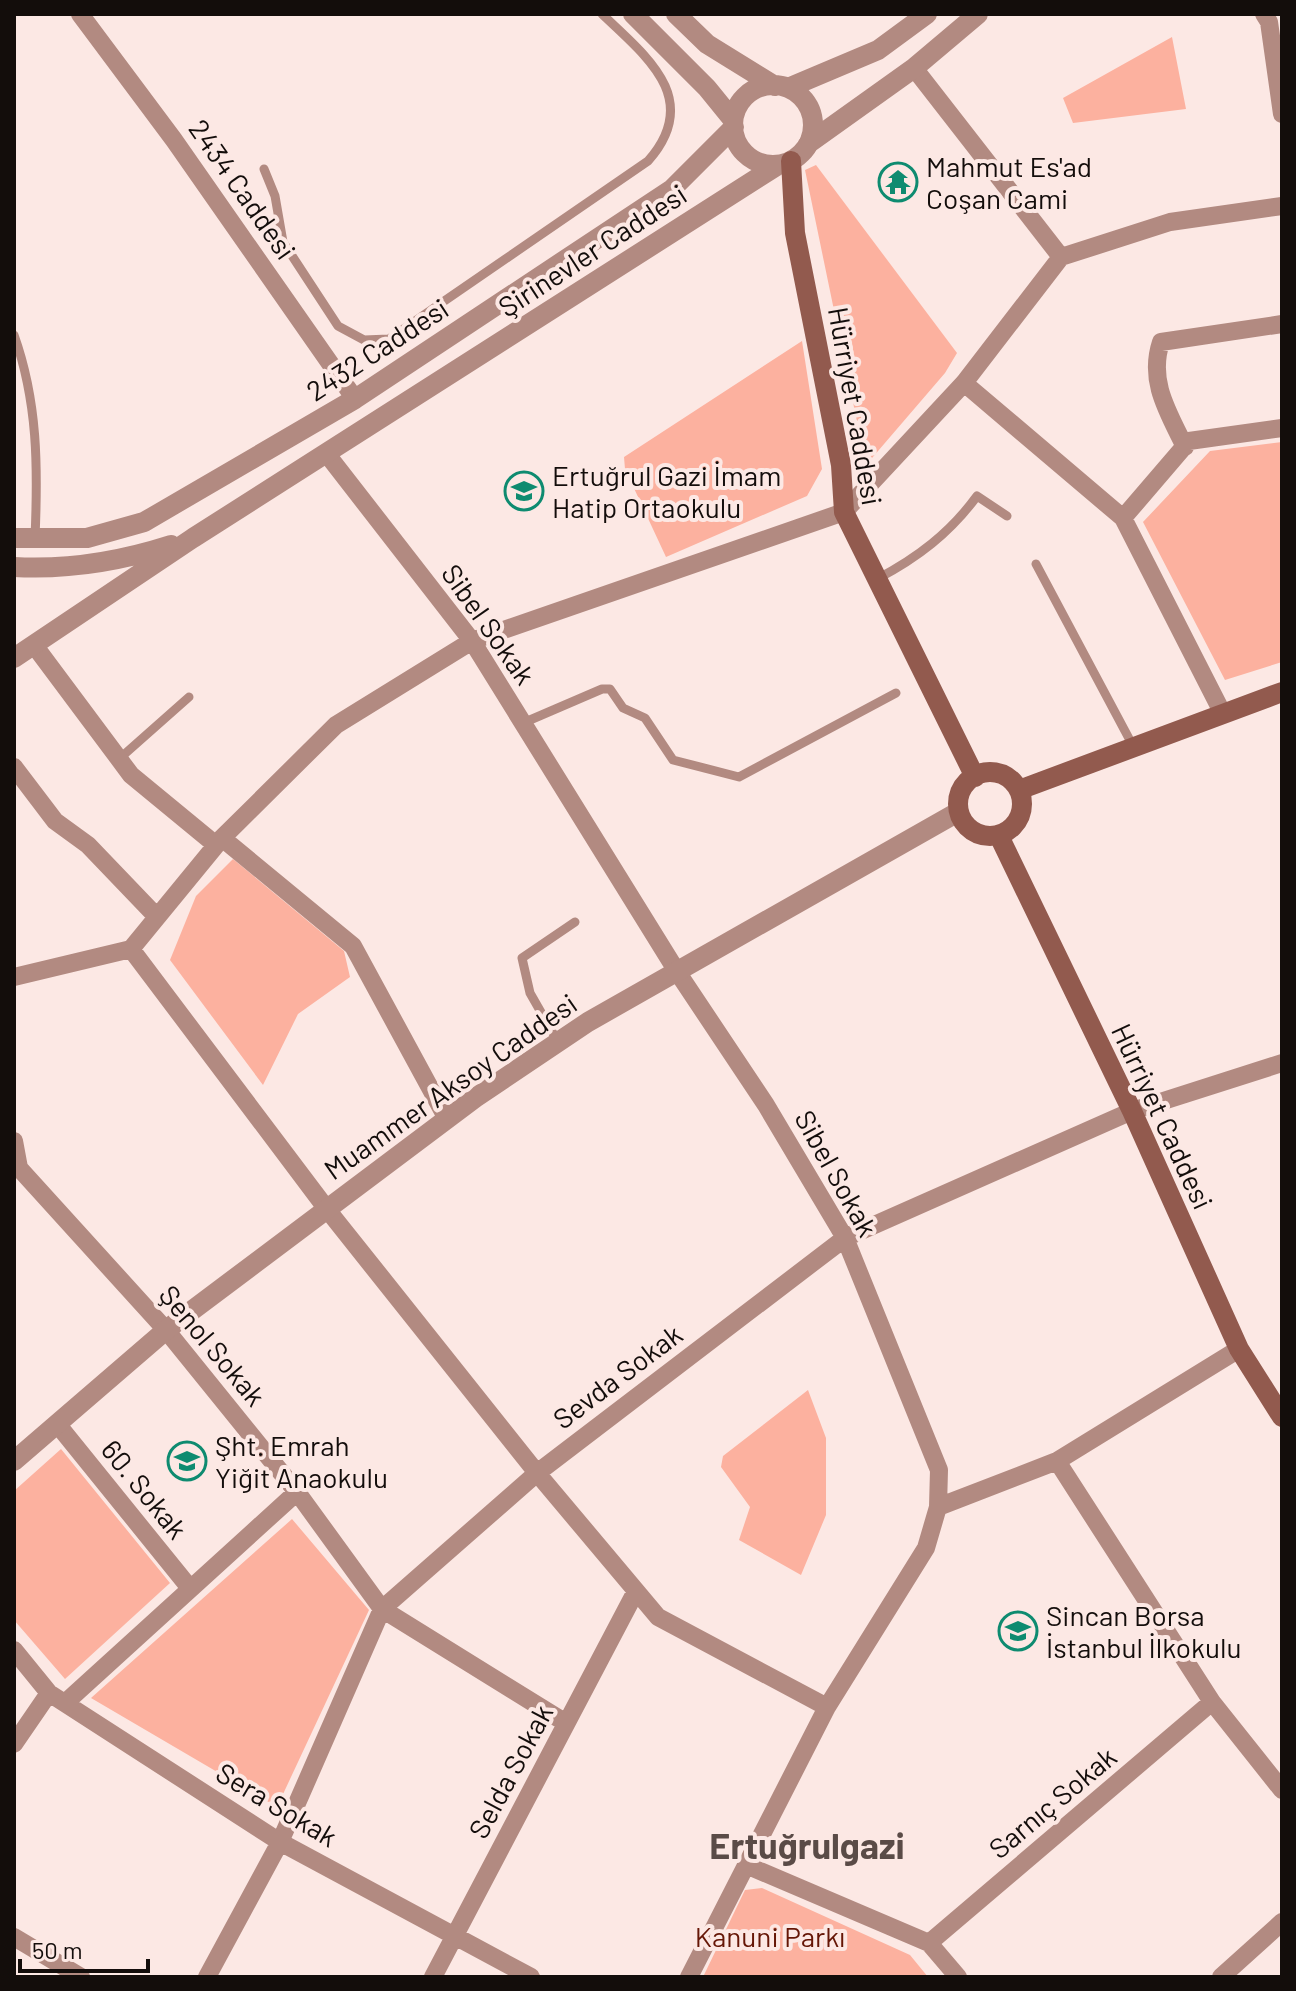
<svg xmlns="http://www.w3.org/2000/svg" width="1296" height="1991" font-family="Barlow,sans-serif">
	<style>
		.green { fill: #fcb19f }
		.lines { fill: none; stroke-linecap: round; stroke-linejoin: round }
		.service { stroke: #b28a81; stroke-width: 9 }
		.minor { stroke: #b28a81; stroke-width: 18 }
		.tertiary { stroke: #b28a81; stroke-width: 20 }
		.secondary { stroke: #925a4e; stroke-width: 20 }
		.labels { text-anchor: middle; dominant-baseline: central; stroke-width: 8; stroke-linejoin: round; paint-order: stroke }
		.poi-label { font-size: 28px; fill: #130d0b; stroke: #fce8e4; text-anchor: start }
		.street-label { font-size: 28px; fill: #130d0b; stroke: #fce8e4 }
		.park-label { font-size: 28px; fill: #651606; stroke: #fce8e4 }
		.district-label { font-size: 36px; font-weight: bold; fill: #5a4b47; stroke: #fce8e4 }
	</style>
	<rect width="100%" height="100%" fill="#fce8e4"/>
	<!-- green -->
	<path class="green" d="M1172 37 1186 109 1073 123 1063 98Z
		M816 165 957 353 945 373 866 465 805 170Z
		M802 341 822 469 807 496 666 557 625 469 624 457Z
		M1282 442V662L1225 680 1143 522 1210 451Z
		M233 859 344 951 350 977 298 1014 263 1085 170 960 196 896Z
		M808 1390 826 1438V1515L801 1575 739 1540 750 1507 721 1467 723 1456Z
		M61 1449 170 1583 65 1679 14 1620V1491Z
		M292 1519 369 1610 277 1807 91 1698Z
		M762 1888 910 1955 928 1977H703L745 1890Z"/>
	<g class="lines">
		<!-- service -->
		<path class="service" d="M264 169 275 196 283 242 338 326 364 340 389 339 648 161C703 99 646 56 602 14
			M14 335C38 402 38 468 35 538
			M1036 564 1133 746
			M877 579C917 558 950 533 977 496L1007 516
			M523 723 602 689H610L623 708 645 718 673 760 739 777 896 693
			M119 759 189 697
			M558 1042 530 993 522 958 575 922"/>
		<!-- minor -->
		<path class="minor" d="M80 14 174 140 355 399
			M1264 14 1269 22 1282 114
			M914 68 1061 257
			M964 383 1123 518 1222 712
			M1185 447C1168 412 1148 381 1161 342L1282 324
			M326 453 472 641 676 970 766 1105 845 1238 939 1470 938 1507 926 1548 827 1707 689 1977
			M1123 518 1189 441 1282 428
			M34 645 131 775 216 845
			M14 767 55 821 88 845 157 917
			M222 838 353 946 447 1119
			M131 949 326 1208 537 1473 658 1617 827 1707
			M14 977 131 949 222 838 336 725 472 641 844 512 964 383 1061 257 1170 222 1282 206
			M14 1141 19 1168 166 1330 297 1492 382 1609 566 1723
			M58 1425 189 1587
			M1057 1461 1212 1702 1282 1790
			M938 1507 1057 1461 1239 1349
			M14 1650 49 1693 280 1842 531 1977
			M65 1703 297 1492
			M14 1744 49 1693
			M746 1865 929 1943 958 1977
			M14 1937 81 1977
			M929 1943 1212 1702
			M207 1977 280 1842 382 1609 537 1473 845 1238 1132 1111 1282 1063
			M433 1977 636 1591
			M1221 1977 1282 1922"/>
		<!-- tertiary -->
		<path class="tertiary" d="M633 14 707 88 733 120
			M676 14 707 44 775 86
			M733 125a40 40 0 1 1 80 0a40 40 0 1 1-80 0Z
			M788 88 878 50 927 14
			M809 143 914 68 978 14
			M14 538H87L144 522 355 399 672 189 734 127
			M14 567C67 570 121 561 171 545
			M14 658 193 538 778 165
			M14 1461 166 1330 475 1098 588 1022 958 812"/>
		<!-- secondary -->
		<path class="secondary" d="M791 161 795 233 841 465 844 512 975 777
			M958 804a32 32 0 1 1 64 0a32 32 0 1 1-64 0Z
			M1019 790 1282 692
			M999 836 1132 1111 1239 1349 1282 1417"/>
	</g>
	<!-- icons -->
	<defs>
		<g id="temple-ring" transform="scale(2)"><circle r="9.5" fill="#fce8e4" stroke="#0e8b70" stroke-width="1.5"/><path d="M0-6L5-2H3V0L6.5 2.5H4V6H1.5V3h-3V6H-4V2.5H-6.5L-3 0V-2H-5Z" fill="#0e8b70"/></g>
		<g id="school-ring" transform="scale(2)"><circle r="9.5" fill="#fce8e4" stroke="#0e8b70" stroke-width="1.5"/><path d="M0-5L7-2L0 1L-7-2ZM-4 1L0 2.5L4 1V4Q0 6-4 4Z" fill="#0e8b70"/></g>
	</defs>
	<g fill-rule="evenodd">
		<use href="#temple-ring" x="898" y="182"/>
		<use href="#school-ring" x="524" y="491"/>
		<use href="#school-ring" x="187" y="1461"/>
		<use href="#school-ring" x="1018" y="1631"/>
	</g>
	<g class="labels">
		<!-- poi labels -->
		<g class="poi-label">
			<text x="926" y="166">Mahmut Es'ad<tspan x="926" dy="32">Coşan Cami</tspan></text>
			<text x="552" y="475">Ertuğrul Gazi İmam<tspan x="552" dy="32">Hatip Ortaokulu</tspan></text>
			<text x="215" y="1445">Şht. Emrah<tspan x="215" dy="32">Yiğit Anaokulu</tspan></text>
			<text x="1046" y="1615">Sincan Borsa<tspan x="1046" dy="32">İstanbul İlkokulu</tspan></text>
		</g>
		<!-- street labels -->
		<g class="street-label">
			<text transform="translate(243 189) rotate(55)">2434 Caddesi</text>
			<text transform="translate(592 250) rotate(-33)">Şirinevler Caddesi</text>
			<text transform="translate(377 349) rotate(-33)">2432 Caddesi</text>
			<text transform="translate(856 406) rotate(80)">Hürriyet Caddesi</text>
			<text transform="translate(489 624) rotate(55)">Sibel Sokak</text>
			<text transform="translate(450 1086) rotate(-35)">Muammer Aksoy Caddesi</text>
			<text transform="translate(1163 1116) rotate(65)">Hürriyet Caddesi</text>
			<text transform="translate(837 1173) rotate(61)">Sibel Sokak</text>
			<text transform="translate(213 1345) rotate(50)">Şenol Sokak</text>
			<text transform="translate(617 1376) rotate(-37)">Sevda Sokak</text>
			<text transform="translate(145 1489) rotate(51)">60. Sokak</text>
			<text transform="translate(510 1771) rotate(-62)">Selda Sokak</text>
			<text transform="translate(1052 1802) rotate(-40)">Sarnıç Sokak</text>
			<text transform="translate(277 1804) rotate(31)">Sera Sokak</text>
		</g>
		<!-- park labels -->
		<g class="park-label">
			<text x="770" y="1936">Kanuni Parkı</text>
		</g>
		<!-- district labels -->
		<g class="district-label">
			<text x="807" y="1844">Ertuğrulgazi</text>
		</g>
	</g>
	<!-- border -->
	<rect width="1296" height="1991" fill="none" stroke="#130d0b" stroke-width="32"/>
	<!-- scale -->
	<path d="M20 1959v12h128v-12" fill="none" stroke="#130d0b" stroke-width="4"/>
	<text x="32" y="1959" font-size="24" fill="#130d0b" stroke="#fce8e4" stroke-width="6" paint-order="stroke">50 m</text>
</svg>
